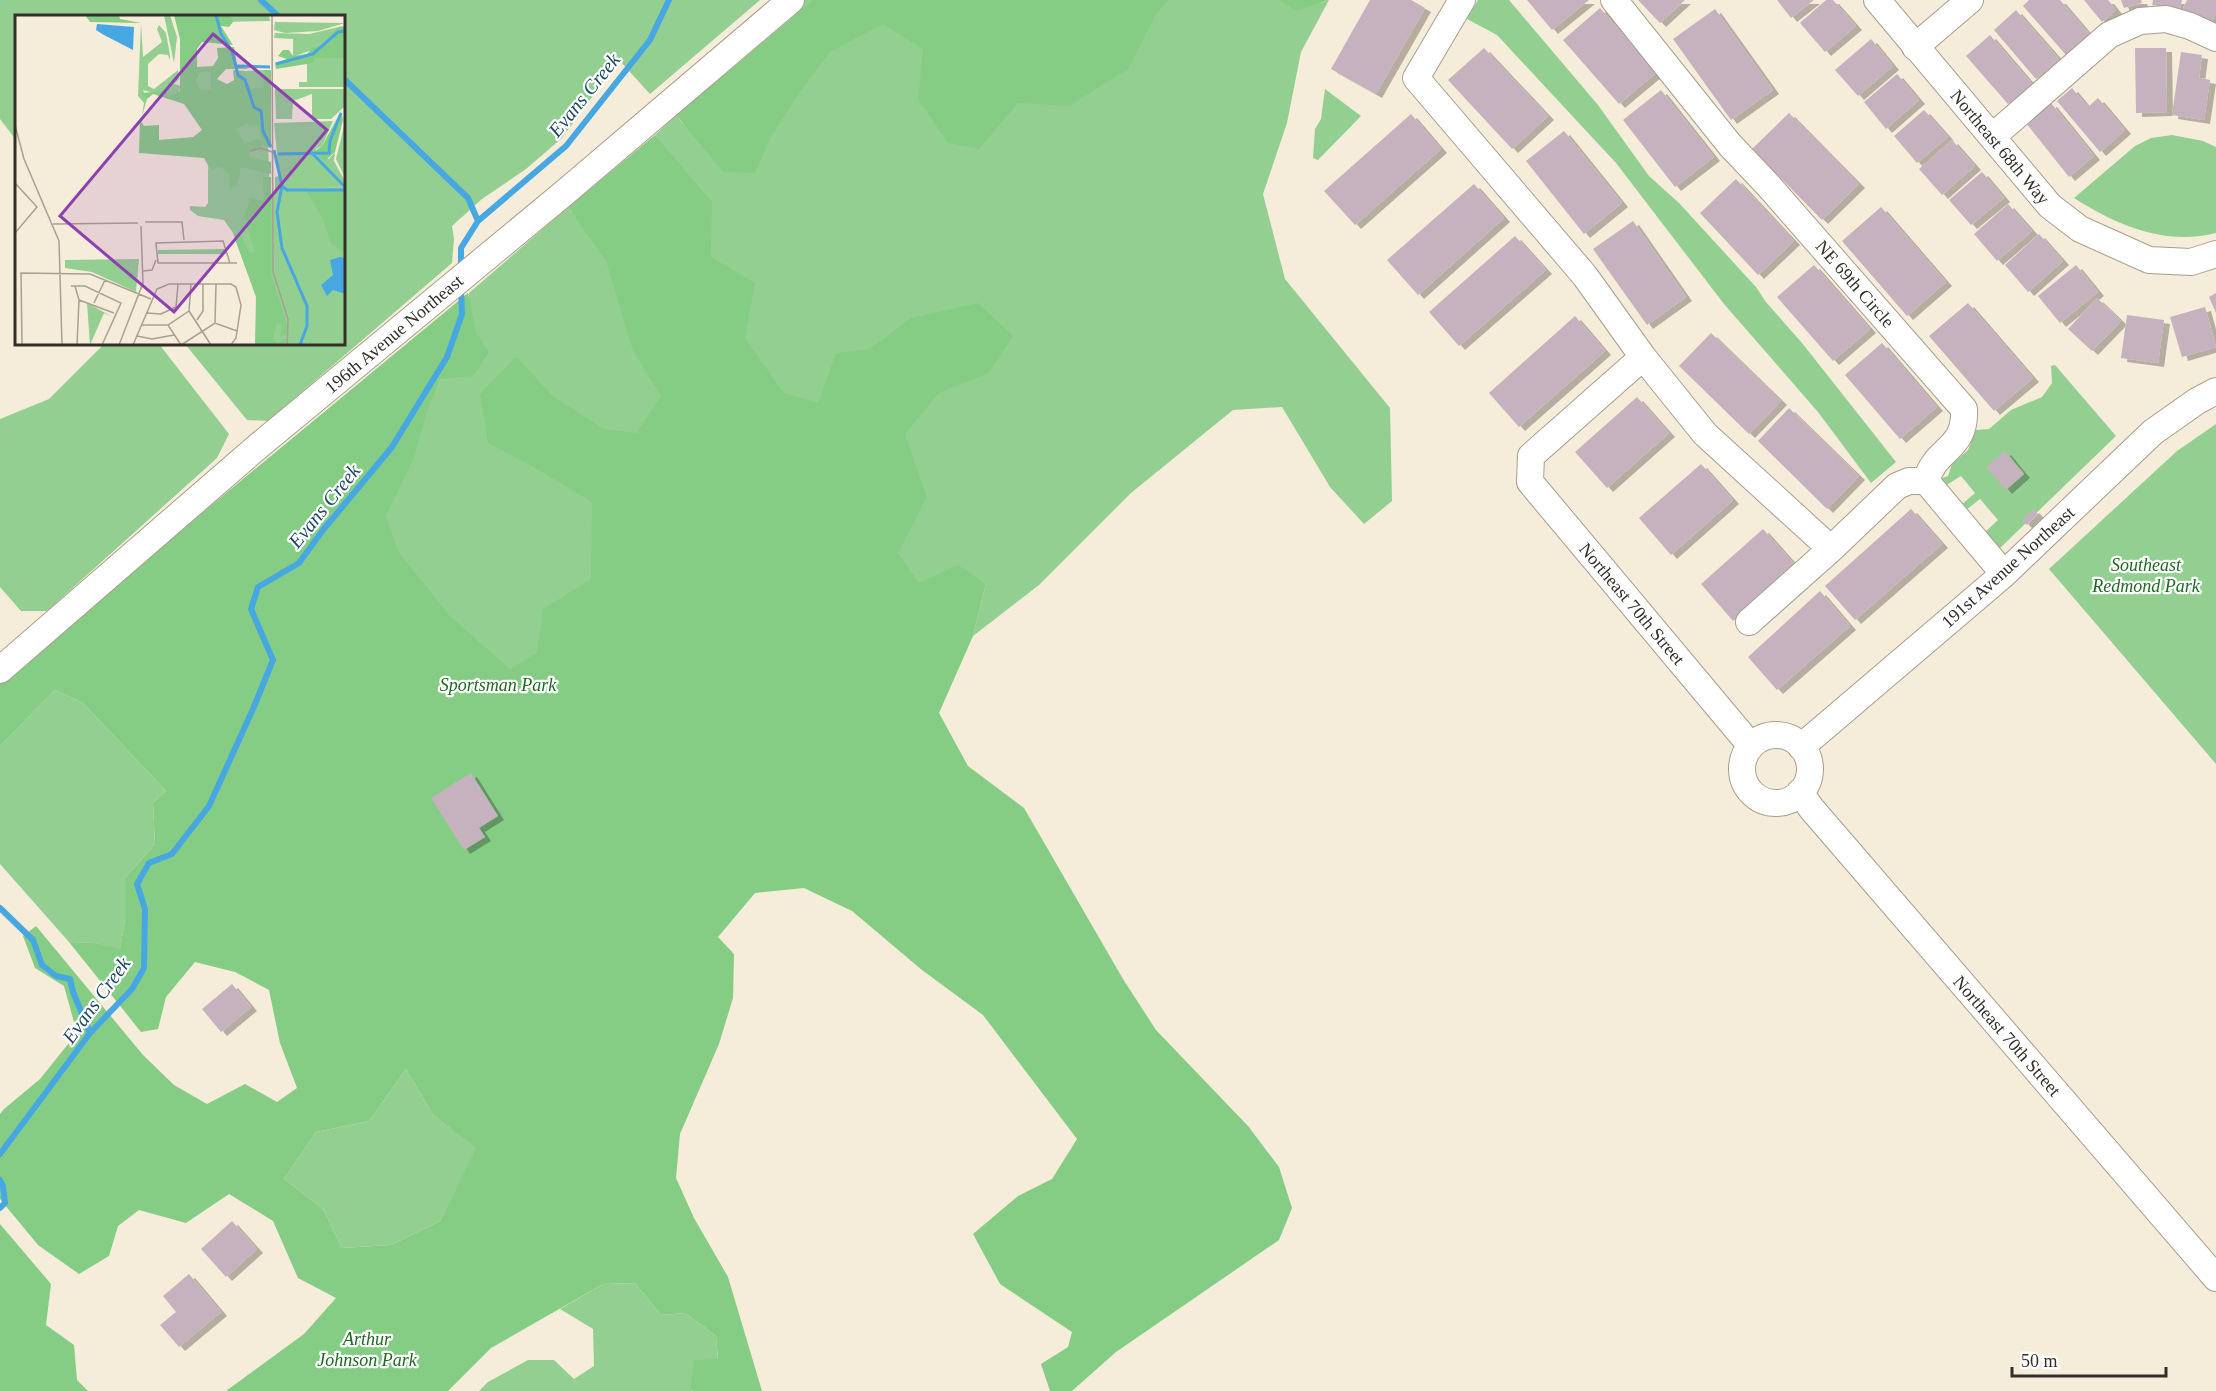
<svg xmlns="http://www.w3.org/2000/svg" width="2216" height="1391" font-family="'Times New Roman',serif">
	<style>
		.green { fill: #94cf92 }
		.forest { fill: #85cd84; fill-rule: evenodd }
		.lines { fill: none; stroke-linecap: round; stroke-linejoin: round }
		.stream { stroke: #47a7e2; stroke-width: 6 }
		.building { fill: #c5b2be; filter: url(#shadow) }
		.minor-casing { stroke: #a89e8d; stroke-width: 28 }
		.minor { stroke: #fff; stroke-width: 26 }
		.labels { text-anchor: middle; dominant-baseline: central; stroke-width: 4.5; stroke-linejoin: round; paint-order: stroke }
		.street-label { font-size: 18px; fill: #332f28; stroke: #fff }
		.park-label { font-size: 18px; font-style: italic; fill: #206824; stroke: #fff }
		.water-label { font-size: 20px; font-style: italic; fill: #1f4760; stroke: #fff }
		.inset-river { fill: none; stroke: #47a7e2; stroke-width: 3 }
		.inset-road { fill: none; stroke: #a8a093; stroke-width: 1.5 }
		.view { fill: #8d40b1; fill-opacity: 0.15; stroke: #8d40b1; stroke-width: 3 }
		.inset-edge { fill: none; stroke: #332f28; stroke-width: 3 }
	</style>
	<defs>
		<filter id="shadow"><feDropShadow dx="6" dy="4" stdDeviation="0" flood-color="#0004"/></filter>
	</defs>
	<rect width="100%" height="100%" fill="#f6ecda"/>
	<!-- green -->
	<path class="green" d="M0 0H760L650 94 619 60 562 138 526 169 482 199 452 226 454 239 452 263 268 421 247 420 185 344H344V16H16V140L0 119Z
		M783 0H1321V3L1329 0 1301 52 1287 123 1263 194 1285 279 1390 408 1392 501 1364 524 1330 487 1282 407 1233 410 1131 493 1039 585 973 636 986 583 971 574 509 1179 41 645 469 297V293L568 207 572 213 660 142 655 135 676 115 683 124 804 25Z
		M1478 0H1509L1598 105 1649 176 1679 203 1756 287 1766 302 1802 343 1896 462 1871 483 1818 412 1724 304 1616 163 1497 35 1467 19Z
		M1325 89 1361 116 1318 160 1313 158 1315 129 1321 119Z
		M2172 135 2203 141 2216 147V233C2165 246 2116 225 2074 198L2135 146 2151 138Z
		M104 344H159L229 434 217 458 47 611H21L0 587V419L49 399Z
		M2055 365 2116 436 1998 550 1984 533 1998 520 1980 499 1966 510 1961 505 1975 493 1961 476 1945 486 1942 478 1948 476 1952 464 1968 450 1976 430 1989 429 2011 410 2042 397 2052 383 2051 366Z
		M2216 424V764L2049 569 2177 451Z
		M55 690 83 703 166 791 153 803 155 844 125 878V920L120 950 95 943 69 942 0 864V746Z
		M406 1069 433 1115 477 1148 440 1221 391 1245 342 1248 323 1209 284 1179 316 1132 369 1121Z
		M635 1283 661 1315 685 1313 716 1336 718 1360 690 1388 693 1391H479L488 1382 528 1360H554L574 1379 594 1366 593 1329 560 1309 603 1284Z"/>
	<!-- forest -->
	<path class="forest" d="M813 0H1169L1156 14 1128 69 1069 106 1018 103 979 149 948 143 918 99 923 49 883 24 830 52 800 92 771 137 755 173 723 172 676 115Z
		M1279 0H1329L1296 11Z
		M655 135 712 202 711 257 755 283 745 338 784 393 818 403 836 353 870 349 911 318 978 303 1013 336 989 373 939 393 905 434 927 497 898 553 919 583 958 565 986 583 973 636 939 713 968 766 1024 808 1123 979 1156 1030 1248 1126 1279 1167 1292 1208 1279 1240 1116 1352 1072 1391H1050L1041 1364 1068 1347 1072 1332 1000 1284 973 1234 1018 1196 1052 1179 1077 1139 983 1015 922 970 852 911 804 888 755 893 718 937 734 954 733 998 719 1044 680 1134 676 1178 694 1218 728 1277 762 1391H693L690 1388 694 1360 718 1359 716 1336 685 1313 661 1315 635 1283 603 1284 491 1348 448 1391H226L304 1334 336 1298 298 1278 273 1221 229 1194 186 1223 139 1210 118 1226 109 1256 79 1274 38 1245 0 1199V1114L4 1109 40 1079 77 1033 64 986 35 968 23 936 36 926 143 1055 174 1085 207 1104 245 1084 277 1102 297 1088 280 1043 269 990 235 972 195 962 166 997 158 1029 141 1032 69 942 95 943 120 949 125 920V878L155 844 153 803 166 791 83 703 55 690 0 746V680L468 293 476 332 489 352 473 376 440 379 427 412 413 460 386 516 398 551 449 615 510 669 537 653 543 609 591 579 592 502 537 469 488 443 480 394 516 357 554 397 604 429 636 433 661 396 633 351 606 261 568 207ZM406 1069 433 1115 476 1148 440 1221 391 1245 342 1248 323 1209 284 1179 316 1132 369 1121Z
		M0 1224 51 1284 46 1325 74 1345 77 1380 88 1391H0Z"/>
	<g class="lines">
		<!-- stream -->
		<path class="stream" d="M261 0 278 16
			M344 79 468 198 478 221
			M461 268V248L478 221 566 146 650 40 669 0
			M0 908 33 940 42 965 56 976 70 979 73 992 90 1033
			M0 1154 90 1033 132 989 144 968 145 909 137 884 149 863 172 854 209 806 253 709 273 660 251 609 258 587 299 563 323 530 392 447 447 357 462 314 461 288
			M0 1180 3 1186 5 1203 0 1208"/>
	</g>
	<!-- building -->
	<path class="building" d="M1370 0H1411L1425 8 1376 94 1331 69Z
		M1527 0H1589L1552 30Z
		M1638 0H1685L1660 23Z
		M1777 0H1814L1791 18Z
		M1826 0H1833L1856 26 1825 52 1800 23Z
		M2029 0H2060L2089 34 2066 55 2023 6Z
		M2084 0H2108L2116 10 2102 22Z
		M2121 0H2141L2142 3 2124 8Z
		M2153 0H2182L2180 9 2152 5Z
		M2187 0H2216V12L2212 22 2182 11Z
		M1600 8 1656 73 1619 104 1563 40Z
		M1715 9 1773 90 1731 120 1673 39Z
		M2016 10 2059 59 2036 79 1994 30Z
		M1990 35 2032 84 2008 104 1966 56Z
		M1871 39 1893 66 1858 96 1835 70Z
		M1484 48 1548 116 1512 149 1448 80Z
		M2135 48H2166L2167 112 2136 113Z
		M2181 52 2202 55 2199 78 2210 80 2204 120 2172 115Z
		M1897 74 1919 100 1886 129 1864 102Z
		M2072 88 2088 107 2098 98 2125 130 2100 152 2057 101Z
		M1661 90 1714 157 1675 187 1623 120Z
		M2051 103 2094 156 2069 177 2026 123Z
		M1924 110 1948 137 1917 163 1894 136Z
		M1789 113 1859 184 1822 220 1752 149Z
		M1411 114 1441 149 1355 225 1324 191Z
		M1564 131 1622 203 1584 234 1526 161Z
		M1952 140 1975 166 1942 195 1919 169Z
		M1982 172 2004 198 1971 225 1949 200Z
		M1736 179 1794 241 1758 275 1700 213Z
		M1474 184 1504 218 1418 295 1387 260Z
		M2008 204 2032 231 1997 261 1974 234Z
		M1881 207 1946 282 1907 316 1842 241Z
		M1633 221 1686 297 1647 325 1593 249Z
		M2039 234 2063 261 2028 292 2005 265Z
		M1515 236 1546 270 1459 346 1429 312Z
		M1814 265 1870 329 1833 361 1777 297Z
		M2076 265 2098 292 2060 323 2038 296Z
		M2216 293V313L2209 297Z
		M2097 298 2121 321 2092 351 2068 329Z
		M1968 303 2033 378 1994 411 1929 336Z
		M2205 307 2216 347 2182 357 2170 317Z
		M2127 315 2164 320 2158 363 2121 358Z
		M1575 316 1605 351 1519 427 1489 393Z
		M1711 333 1781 401 1749 434 1679 366Z
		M1882 343 1937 407 1900 439 1845 375Z
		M1637 397 1669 433 1607 488 1575 452Z
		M1789 408 1859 476 1827 509 1758 441Z
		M2005 451 2024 474 2006 490 1986 467Z
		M1701 464 1733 500 1671 555 1639 518Z
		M1911 509 1942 544 1855 620 1825 586Z
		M2033 509 2038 514 2027 525 2022 520Z
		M1763 529 1796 566 1733 621 1701 584Z
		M1820 591 1850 626 1777 690 1748 657Z
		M471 773 498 816 479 828 485 837 464 850 431 798Z
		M232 984 251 1007 221 1032 202 1009Z
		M232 1221 257 1249 226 1277 201 1249Z
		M189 1274 221 1312 179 1347 160 1325 176 1312 163 1296Z"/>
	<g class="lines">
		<!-- minor casing -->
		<g class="minor-casing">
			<path id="minor" d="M1462 0 1416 78 1585 276 1643 357 1705 434 1831 549 1897 486 1909 481H1926C1936 446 1966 451 1964 409L1767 184 1730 145 1614 0
				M1877 0 2050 206 2080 229 2149 260 2191 262 2216 254
				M1915 47 1970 0
				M1992 137 2109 35 2140 21 2166 19 2190 26 2216 38
				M1643 357 1531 456 1530 482 1751 746
				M1926 481 2004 574
				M1749 622 1831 549
				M0 670 256 448 563 194 791 0
				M1742 769a34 34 0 1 1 68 0a34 34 0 1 1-68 0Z
				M1801 747 2004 574 2153 432 2197 401 2216 391
				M1800 792 1811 808 2216 1278"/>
		</g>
		<!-- minor -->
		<use href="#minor" class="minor"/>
	</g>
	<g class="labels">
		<!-- street labels -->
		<g class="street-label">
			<text transform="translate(2000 147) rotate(50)">Northeast 68th Way</text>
			<text transform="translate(1855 284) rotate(49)">NE 69th Circle</text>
			<text transform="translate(394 334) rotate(-40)">196th Avenue Northeast</text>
			<text transform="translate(2008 567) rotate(-42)">191st Avenue Northeast</text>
			<text transform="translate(1632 604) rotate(50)">Northeast 70th Street</text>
			<text transform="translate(2007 1036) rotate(49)">Northeast 70th Street</text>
		</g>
		<!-- park labels -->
		<g class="park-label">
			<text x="2146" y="565">Southeast<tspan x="2146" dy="21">Redmond Park</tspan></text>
			<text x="498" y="685">Sportsman Park</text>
			<text x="367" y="1339">Arthur<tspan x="367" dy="21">Johnson Park</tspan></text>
		</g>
		<!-- water labels -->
		<g class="water-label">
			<text transform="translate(584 95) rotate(-51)">Evans Creek</text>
			<text transform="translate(324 506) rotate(-51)">Evans Creek</text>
			<text transform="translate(96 1000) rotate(-54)">Evans Creek</text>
		</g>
	</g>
	<!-- overview -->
	<g transform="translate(15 15)">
		<rect width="330" height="330" fill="#f6ecda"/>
		<path d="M149 0H155L162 22 159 48ZM163 0H254L255 6 204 7 177 19 181 67 186 57H196L197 75 232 69 226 59 230 56 250 55 255 179H260V162L264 161 259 108 318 106 307 131 301 134 302 140 314 144 320 137 319 146 330 166 326 172 330 168V172L290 174 330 179V330H241L243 285 218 218 209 205 183 201 175 195V191L190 192 193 188V151L196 156 192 128 174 75ZM260 7 330 8 303 16 270 18 259 15ZM126 8 128 42 147 27 142 14 144 10 151 18 155 40V45L153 40 144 39 133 49V71L139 74 163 55 164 64 159 69 166 71 163 79 153 82 128 75 132 84 127 101 129 88 123 81ZM328 11 307 31 278 42V24L259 23 260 18 294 19ZM330 21V72H284V67H292V48L300 43H330ZM260 74H330V91L316 104H297V79L278 86 277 104H261ZM330 107V163L321 144ZM209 234 211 239H143V235ZM124 244 121 277 77 257 50 253V245ZM72 288 98 302 89 298 75 330Z" fill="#94cf92"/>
		<path d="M70 0H104L105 4 126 8 75 7ZM159 0H216L218 7 214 12 206 11 218 30 187 27 182 34V52L198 51 203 43 202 33 219 32 222 50 234 54H211L202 64 212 69 219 65 218 55 230 56 226 59 236 74 248 73 250 55H256V133L249 131 243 111 231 109 221 114 230 129 242 124 247 127V133L235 135 234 142 256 147V159L226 152 223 168 215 175 214 159 204 151 196 156 189 143 124 138 125 105 129 111 144 110V125L178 122 187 115 169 89 138 79 132 84 126 78 150 76 153 82 165 76V24ZM186 57H196V74L185 75 181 67ZM330 11V43H300L298 48 261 54 260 48 272 44 263 41 268 35H274L278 41 292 39 298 32 307 31 322 13ZM326 96 328 105 320 137 310 146 299 137 307 131ZM248 162H256V259L271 306 272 318 265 323 267 309 262 308 258 324 263 329 270 323V330H240L241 282 220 224 226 220 235 239 240 236 229 203 235 183 249 186ZM330 172V238L316 228 307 202 290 174Z" fill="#85cd84" fill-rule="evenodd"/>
		<path d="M82 9 119 12 118 35 89 20 81 15ZM325 242 330 243V279L318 275 312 281 306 270 318 260 315 245Z" fill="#47a7e2"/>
		<path class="inset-river" d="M201 0 206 19 217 36 223 60 230 65 239 92 246 96 248 116 256 132M261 49 298 39 323 17 330 16M222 51 255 52M259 135 267 171 262 197 267 233 292 291V311L285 330M296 137 330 172M263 139 314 138 315 126 326 98M267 171 272 175H330"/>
		<path class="inset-road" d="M257 0 258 257 273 304 272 330M0 110 9 144 44 226 47 330M235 136 246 133 257 137M0 168 22 192 0 218M130 207H167L169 225M38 209 123 208M215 248 208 226 141 228 143 248H222M128 256 137 255 141 245M56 271H70L106 288 87 330M60 271 64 285 62 330M64 285 99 298M79 288 90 265M174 296 196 330M174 296 176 269M131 298 146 299 161 292 163 269M182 305 188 296V269M200 308 201 269M127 310H153L174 296M153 310 166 330M122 321 137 324 159 320M7 330 6 258 75 259 136 284M104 330 128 268 126 211M118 330 142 274 154 269H216L221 272 226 290 221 323 216 330M166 330 200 308 222 316"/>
		<path class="view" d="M198 19 312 115 159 297 45 201Z"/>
		<rect width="330" height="330" class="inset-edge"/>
	</g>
	<!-- scale -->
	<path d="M2012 1367v9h154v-9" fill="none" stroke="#332f28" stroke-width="3"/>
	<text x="2021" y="1367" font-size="18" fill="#332f28" stroke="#ffffff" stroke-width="4.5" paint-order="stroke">50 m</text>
</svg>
